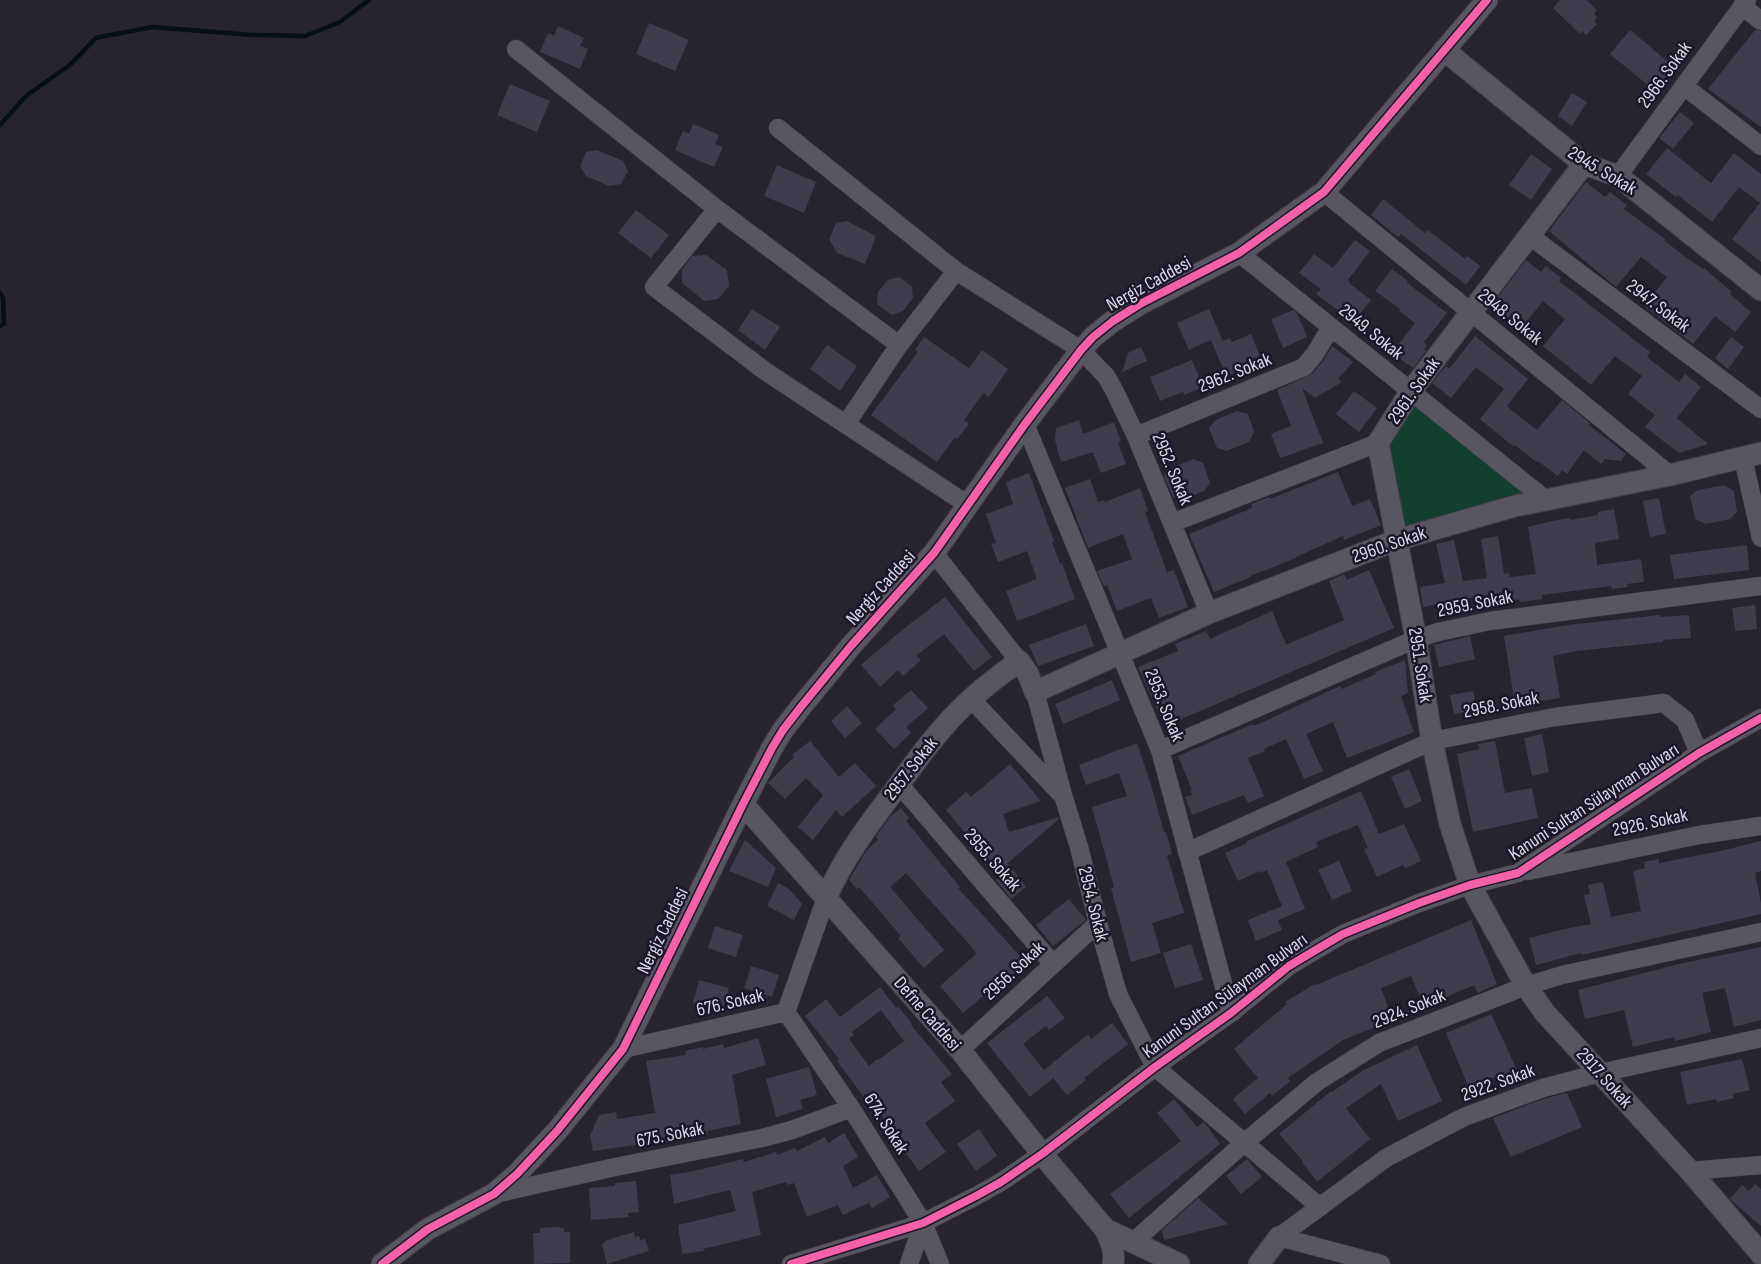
<svg xmlns="http://www.w3.org/2000/svg" width="1761" height="1264" font-family="'Sofia Sans Condensed',sans-serif">
	<style>
		.green { fill: #133f2f }
		.lines { fill: none; stroke-linecap: round; stroke-linejoin: round }
		.stream { stroke: #060f11; stroke-width: 4.5 }
		.building { fill: #3f3d4d; fill-rule: evenodd }
		.minor-casing { stroke: #413e48; stroke-width: 19 }
		.tertiary-casing { stroke: #413e48; stroke-width: 23 }
		.minor { stroke: #585660; stroke-width: 18 }
		.tertiary { stroke: #585660; stroke-width: 21 }
		.cycleway-casing { stroke: #1c162a; stroke-width: 11 }
		.cycleway { stroke: #f560ab; stroke-width: 8 }
		.labels { text-anchor: middle; dominant-baseline: central; stroke-width: 5; stroke-linejoin: round; paint-order: stroke }
		.street-label { font-size: 19px; fill: #dbd8e6; stroke: #1c162a }
	</style>
	<rect width="100%" height="100%" fill="#272430"/>
	<!-- green -->
	<path class="green" d="M1413 403 1525 491 1519 502 1401 529 1385 442Z"/>
	<g class="lines">
		<!-- stream -->
		<path class="stream" d="M0 125 26 96 71 64 96 38 152 27 252 35 305 36 340 22 369 0
			M0 293 3 298 4 324 0 326"/>
	</g>
	<!-- building -->
	<path class="building" d="M1560 0H1586L1597 10 1594 13 1597 17 1594 21 1597 24 1586 35 1582 31 1580 34 1553 8Z
		M649 23 689 40 675 71 636 54Z
		M558 26 584 38 580 46 588 49 580 69 540 52 548 33 554 36Z
		M1630 30 1674 67 1655 91 1610 54Z
		M1755 30 1761 31V127L1708 89Z
		M510 84 550 101 537 132 497 115Z
		M1572 93 1587 102 1572 126 1558 116Z
		M1680 112 1694 123 1673 149 1659 138Z
		M693 124 719 135 715 144 723 147 714 167 675 150 683 131 689 134Z
		M1667 148 1711 183 1734 153 1761 174V262L1732 239 1760 203 1739 187 1712 222 1678 195 1676 197 1646 174Z
		M597 150 623 161 628 171 621 184 609 186 586 176 580 166 586 152Z
		M1531 154 1552 169 1531 200 1509 185Z
		M777 165 816 182 804 213 764 196Z
		M1586 182 1605 197 1610 192 1627 205 1624 209 1665 239 1664 240 1685 257 1703 269 1704 268 1732 292 1730 294 1751 312 1735 332 1715 316 1693 344 1644 306 1667 277 1641 257 1616 287 1549 231Z
		M1383 199 1425 233 1428 230 1465 259 1467 256 1480 266 1466 285 1401 234 1398 237 1371 215Z
		M636 210 669 235 651 258 618 233Z
		M847 221 876 236 865 264 837 253 829 239 836 223Z
		M1355 240 1370 251 1348 280 1350 282 1349 283 1371 300 1359 315 1350 319 1316 294 1321 289 1299 273 1314 254 1333 268Z
		M706 255 727 270 729 286 718 299 704 301 682 283V270L692 256Z
		M1526 260 1541 272 1546 266 1561 278 1559 281 1650 352 1647 357 1679 382 1685 374 1701 387 1677 418 1708 444 1679 453 1645 427 1655 415 1628 394 1642 376 1615 356 1591 385 1543 346 1565 319 1543 301 1520 330 1490 308Z
		M1392 269 1408 281 1406 282 1447 313 1424 342 1427 345 1424 349 1426 351 1413 368 1392 353 1415 323 1399 311 1400 309 1375 291Z
		M900 277 912 287 913 298 903 311 892 315 877 304 878 292 888 280Z
		M752 309 780 327 765 350 738 330Z
		M1209 309 1223 341 1230 338 1232 342 1251 334 1262 361 1226 376 1211 340 1189 350 1177 323Z
		M1293 310 1297 313 1307 337 1283 348 1271 319Z
		M1475 336 1528 379 1507 406 1511 410 1537 430 1562 400 1590 423 1589 425 1626 454 1621 461 1605 459 1601 464 1584 450 1567 474 1562 470 1558 476 1538 461 1536 462 1515 445 1514 447 1480 419 1504 389 1476 367 1451 398 1432 383 1446 366 1449 369Z
		M924 337 969 368 982 350 1008 369 989 397 983 393 964 420 969 424 957 439 955 437 937 462 871 415 918 352 915 350Z
		M1731 337 1744 347 1728 369 1715 358Z
		M827 345 857 366 840 391 810 369Z
		M1332 346 1353 362 1338 379 1342 382 1315 398 1302 388 1323 443 1280 458 1271 434 1291 426 1277 390 1312 374 1323 361Z
		M1141 347 1147 361 1122 372 1128 353Z
		M1192 360 1203 387 1184 395 1183 392 1160 401 1150 377Z
		M1354 391 1377 408 1359 432 1336 414Z
		M1237 411 1248 414 1254 432 1249 442 1227 451 1217 448 1209 428 1216 420Z
		M1079 420 1083 434 1114 422 1121 441 1118 442 1126 464 1101 473 1093 452 1061 462 1055 440 1056 428Z
		M1193 459 1203 463 1210 483 1204 491 1181 500 1173 497 1164 476 1169 469Z
		M1338 472 1352 506 1370 499 1381 525 1344 540 1343 536 1296 557V558L1250 576 1251 577 1214 592 1189 534 1252 508 1251 504 1269 497 1270 499Z
		M1029 473 1054 541 1052 542 1060 564 1062 563 1075 599 1017 621 1006 591 1037 579 1027 551 998 562 991 544 996 543 986 514 1013 504 1006 482Z
		M1090 479 1098 502 1104 500 1105 502 1140 488 1148 511 1145 512 1167 572 1174 570 1188 607 1159 618 1151 598 1117 611 1107 585 1104 586 1097 571 1132 559 1123 534 1088 548 1065 488Z
		M1724 485 1734 491 1737 512 1730 519 1706 524 1695 519 1690 496 1698 490Z
		M1659 498 1666 534 1650 537 1643 501Z
		M1614 509 1619 539 1595 543 1597 564 1598 565 1641 559 1644 582 1627 584 1628 587 1612 589 1611 586 1542 595 1543 599 1520 602 1519 599 1477 607 1475 597 1423 607 1420 587 1445 583 1436 544 1454 540 1463 581 1487 578 1481 539 1498 536 1504 574 1509 573 1510 577 1536 574 1528 527 1553 521 1570 518V520L1598 515V512Z
		M1747 545 1749 570 1674 579 1670 555Z
		M1369 570 1394 628 1165 726 1138 667 1178 651 1175 644 1206 631 1210 639 1272 611 1286 644H1288L1344 620 1329 581 1344 574 1347 580Z
		M945 597 992 657 974 671 944 634 916 656 921 660 903 676 898 670 880 687 861 665 897 634Z
		M1755 605 1757 629 1735 631 1732 608Z
		M1660 615V617L1689 615 1691 638 1663 640V642L1576 651 1553 656 1560 698 1515 705 1504 636 1568 625Z
		M1086 624 1094 646 1038 666 1029 645Z
		M1470 636 1475 659 1439 667 1434 645Z
		M1405 660 1408 693 1401 696 1414 732 1347 758 1333 722 1306 734 1323 771 1304 779 1286 739 1264 749 1265 751 1248 758 1264 796 1248 803 1244 795 1192 815 1185 797 1192 795 1190 791 1192 790 1178 756 1253 724 1254 726 1340 686 1342 689 1376 674 1375 672Z
		M1112 680 1120 700 1063 724 1055 704Z
		M911 690 928 708 906 727 911 733 894 749 875 729 896 709 893 705Z
		M1473 691 1477 710 1454 714 1450 695Z
		M847 706 862 723 845 738 831 721Z
		M1542 734 1549 772 1532 776 1524 738Z
		M810 741 839 777 855 763 876 786 842 817 836 810 813 840 798 827 823 795 806 778 785 799 768 783 794 757 792 755Z
		M1495 741 1505 793 1532 788 1538 818 1473 832 1457 754 1479 749 1478 744Z
		M1137 743 1151 785 1164 832H1166L1172 854 1167 856 1184 913 1152 923 1161 953 1131 962 1111 888 1114 887 1092 807 1127 796 1119 773 1086 785 1079 765Z
		M1010 764 1041 801 1003 814 1009 832 1059 817V819L1008 863 1026 887 1011 899 996 880 1001 875 946 810 966 792 971 797Z
		M1409 769 1422 801 1405 809 1391 777Z
		M1361 791 1379 834 1404 824 1421 861 1405 868 1403 865 1377 877 1364 849 1368 848 1358 825 1316 842 1318 847 1286 862 1305 909 1278 920 1282 930 1256 941 1248 920 1282 906 1267 870 1261 873 1260 871 1238 881 1225 853 1247 843V841Z
		M901 808 909 818 906 821 960 887 958 888 1027 964 1003 985 1000 982 963 1013 940 986 976 954 975 951 906 873 890 887 944 950 924 968 898 938 901 936 859 887 857 889 849 880 866 851 878 840 876 837 879 832 891 816Z
		M745 840 776 868 768 887 729 871Z
		M1761 841V871L1755 873 1761 903V914L1581 955V953L1536 965 1529 938 1565 929 1591 924 1584 895 1590 894 1588 885 1603 882 1611 917 1641 911 1633 871 1645 868 1644 862 1659 859V863L1721 851Z
		M1339 861 1352 891 1332 900 1318 870Z
		M778 883 789 889 802 904 794 920 767 906Z
		M1069 899 1086 920 1053 946 1036 925Z
		M1471 920 1497 984 1478 993 1474 985 1424 1007 1411 976 1381 988 1393 1020 1343 1040 1288 1078 1290 1081 1272 1096 1270 1093 1245 1114 1233 1099 1258 1078 1234 1049 1287 1004 1285 1002 1315 984 1316 985Z
		M715 926 743 935 736 957 708 948Z
		M1191 944 1203 980 1175 988 1163 953Z
		M1761 947V1020L1734 1027 1725 988 1702 993 1711 1032 1675 1041 1674 1037 1633 1047 1624 1010 1585 1019 1578 990 1679 964Z
		M751 966 779 975 772 997 744 988Z
		M699 980 729 988 722 1012 693 1003Z
		M880 987 896 1008 898 1006 912 1024 911 1025 952 1074 941 1082 955 1101 925 1123 946 1152 919 1171 886 1126 888 1124 866 1094 863 1096 837 1061 839 1059 805 1016 826 999 840 1017ZM881 1010 904 1041 878 1060 877 1059 869 1066 849 1039 854 1035 852 1032Z
		M1047 996 1065 1018 1049 1030 1046 1026 1023 1044 1044 1070 1088 1034 1091 1039 1112 1023 1128 1044 1084 1078 1086 1080 1067 1095 1053 1078 1030 1097 987 1043Z
		M1491 1014 1517 1070 1496 1080 1495 1077 1469 1088 1446 1033Z
		M758 1038 766 1065 732 1075 741 1124 707 1131 708 1135 593 1151 590 1136 599 1115 616 1112 617 1119 655 1113 646 1061 686 1055 685 1051 703 1047V1049L723 1044 724 1048Z
		M1417 1045 1442 1101 1398 1121 1381 1084 1346 1108 1370 1139 1317 1182 1302 1162 1303 1161 1279 1134 1331 1091 1332 1092 1362 1071Z
		M1742 1059 1750 1090 1733 1094 1734 1098 1717 1102 1716 1099 1687 1105 1680 1072Z
		M809 1067 817 1095 800 1100 803 1109 776 1117 766 1079Z
		M1567 1093 1582 1127 1511 1157 1493 1118 1546 1098Z
		M1174 1099 1197 1127 1204 1122 1220 1144 1129 1218 1110 1194 1181 1141 1157 1113Z
		M979 1129 997 1156 976 1171 957 1144Z
		M844 1133 858 1157 843 1166 853 1188 877 1175 890 1197 872 1208 869 1203 843 1215 838 1205 807 1217 794 1183 788 1185 786 1182 752 1192 761 1235 703 1249 704 1251 682 1254 678 1225 736 1211 730 1190 674 1204 670 1175 694 1171 743 1159 744 1162 776 1152 777 1155 795 1148 797 1151 825 1137 828 1143Z
		M1247 1159 1262 1177 1241 1194 1226 1176Z
		M636 1181 639 1212 628 1213 629 1217 591 1220 589 1188 615 1186V1183Z
		M1755 1184 1761 1189V1226L1730 1199 1742 1185 1749 1191Z
		M1198 1198 1228 1224 1164 1240 1162 1230Z
		M557 1227 564 1228V1232H570V1263L534 1264 533 1233H540V1228Z
		M634 1232 635 1237 639 1236 640 1240 645 1239 649 1251 607 1264 602 1245 607 1240Z"/>
	<g class="lines">
		<!-- minor casing -->
		<g class="minor-casing">
			<path id="minor" d="M1742 6 1761 21
				M516 49 717 209 899 345
				M1684 86 1761 146
				M778 128 956 271
				M1618 176 1747 0
				M1324 192 1670 475
				M717 209 654 287 765 371 968 505
				M1530 236 1761 409
				M1239 253 1546 500
				M846 424 899 345 956 271 1081 350 1106 376 1114 390 1136 436 1209 613
				M1025 424 1160 750 1231 1013
				M1136 436 1304 367 1315 354 1331 327
				M1743 458 1761 538
				M1172 523 1378 443
				M934 553 1019 661
				M1035 692 1063 795 1079 847 1098 923 1118 994 1155 1067 1320 1207
				M971 699 1060 793
				M1160 750 1416 639 1438 632 1490 621 1761 586
				M899 784 1053 964
				M1187 852 1432 741 1555 717 1664 703 1685 720 1699 753
				M1528 871 1699 835 1761 826
				M786 1012 851 1108 923 1223 940 1264
				M623 1049 786 1012 826 898
				M960 1050 1098 923
				M1690 1171 1761 1165
				M494 1194 615 1167 762 1138 792 1130 851 1108
				M1279 1237 1386 1158 1464 1117 1543 1088 1600 1073 1761 1038
				M1279 1237 1381 1264
				M1132 1243 1244 1143 1317 1082 1379 1043 1526 986 1562 975 1761 932
				M791 1264 923 1223 976 1196 1001 1182 1042 1154 1155 1067 1231 1013 1289 966 1314 951 1343 934 1419 903 1470 885 1518 873 1699 753 1761 718
				M909 1264 923 1223"/>
		</g>
		<!-- tertiary casing -->
		<g class="tertiary-casing">
			<path id="tertiary" d="M1444 50 1584 164 1618 176 1761 290
				M1584 164 1411 391 1378 443 1416 639 1432 741 1450 824 1470 885 1526 986 1545 1013 1690 1171 1761 1254
				M743 804 960 1050 1042 1154 1105 1229
				M826 898C846 853 871 822 900 783 922 753 944 723 971 699 986 685 1003 673 1019 661L1028 674 1035 692 1209 613 1397 540 1515 506 1670 475 1761 453
				M382 1264 428 1229 494 1194 517 1174 557 1131 623 1049 743 804 772 748 783 730 800 708 850 647 934 553 1025 424 1081 350 1093 337 1113 321 1140 304 1239 253 1324 192 1487 0
				M1113 1264C1115 1251 1111 1241 1105 1229L1179 1264
				M1259 1264 1279 1237"/>
		</g>
		<!-- minor -->
		<use href="#minor" class="minor"/>
		<!-- tertiary -->
		<use href="#tertiary" class="tertiary"/>
		<!-- cycleway casing -->
		<g class="cycleway-casing">
			<path id="cycleway" d="M382 1264 428 1229 494 1194 517 1174 557 1131 623 1049 743 804 772 748 783 730 800 708 850 647 934 553 1025 424 1081 350 1093 337 1113 321 1140 304 1239 253 1324 192 1487 0
				M791 1264 923 1223 976 1196 1001 1182 1042 1154 1155 1067 1231 1013 1289 966 1314 951 1343 934 1419 903 1470 885 1518 873 1699 753 1761 718"/>
		</g>
		<!-- cycleway -->
		<use href="#cycleway" class="cycleway"/>
	</g>
	<g class="labels">
		<!-- street labels -->
		<g class="street-label">
			<text transform="translate(1665 75) rotate(-54)">2966. Sokak</text>
			<text transform="translate(1602 171) rotate(31)">2945. Sokak</text>
			<text transform="translate(1149 284) rotate(-29)">Nergiz Caddesi</text>
			<text transform="translate(1658 306) rotate(37)">2947. Sokak</text>
			<text transform="translate(1510 317) rotate(39)">2948. Sokak</text>
			<text transform="translate(1371 332) rotate(39)">2949. Sokak</text>
			<text transform="translate(1235 373) rotate(-22)">2962. Sokak</text>
			<text transform="translate(1414 391) rotate(-55)">2961. Sokak</text>
			<text transform="translate(1172 469) rotate(67)">2952. Sokak</text>
			<text transform="translate(1389 545) rotate(-19)">2960. Sokak</text>
			<text transform="translate(881 588) rotate(-48)">Nergiz Caddesi</text>
			<text transform="translate(1475 604) rotate(-11)">2959. Sokak</text>
			<text transform="translate(1420 665) rotate(81)">2951. Sokak</text>
			<text transform="translate(1164 705) rotate(68)">2953. Sokak</text>
			<text transform="translate(1501 705) rotate(-11)">2958. Sokak</text>
			<text transform="translate(911 769) rotate(-52)">2957. Sokak</text>
			<text transform="translate(1594 802) rotate(-33)">Kanuni Sultan Sülayman Bulvarı</text>
			<text transform="translate(1650 823) rotate(-12)">2926. Sokak</text>
			<text transform="translate(992 860) rotate(49)">2955. Sokak</text>
			<text transform="translate(1093 904) rotate(76)">2954. Sokak</text>
			<text transform="translate(663 931) rotate(-64)">Nergiz Caddesi</text>
			<text transform="translate(1014 971) rotate(-43)">2956. Sokak</text>
			<text transform="translate(1225 996) rotate(-36)">Kanuni Sultan Sülayman Bulvarı</text>
			<text transform="translate(730 1003) rotate(-13)">676. Sokak</text>
			<text transform="translate(1409 1009) rotate(-22)">2924. Sokak</text>
			<text transform="translate(927 1014) rotate(49)">Defne Caddesi</text>
			<text transform="translate(1604 1078) rotate(48)">2917. Sokak</text>
			<text transform="translate(1498 1083) rotate(-20)">2922. Sokak</text>
			<text transform="translate(886 1124) rotate(58)">674. Sokak</text>
			<text transform="translate(670 1135) rotate(-11)">675. Sokak</text>
		</g>
	</g>
</svg>
